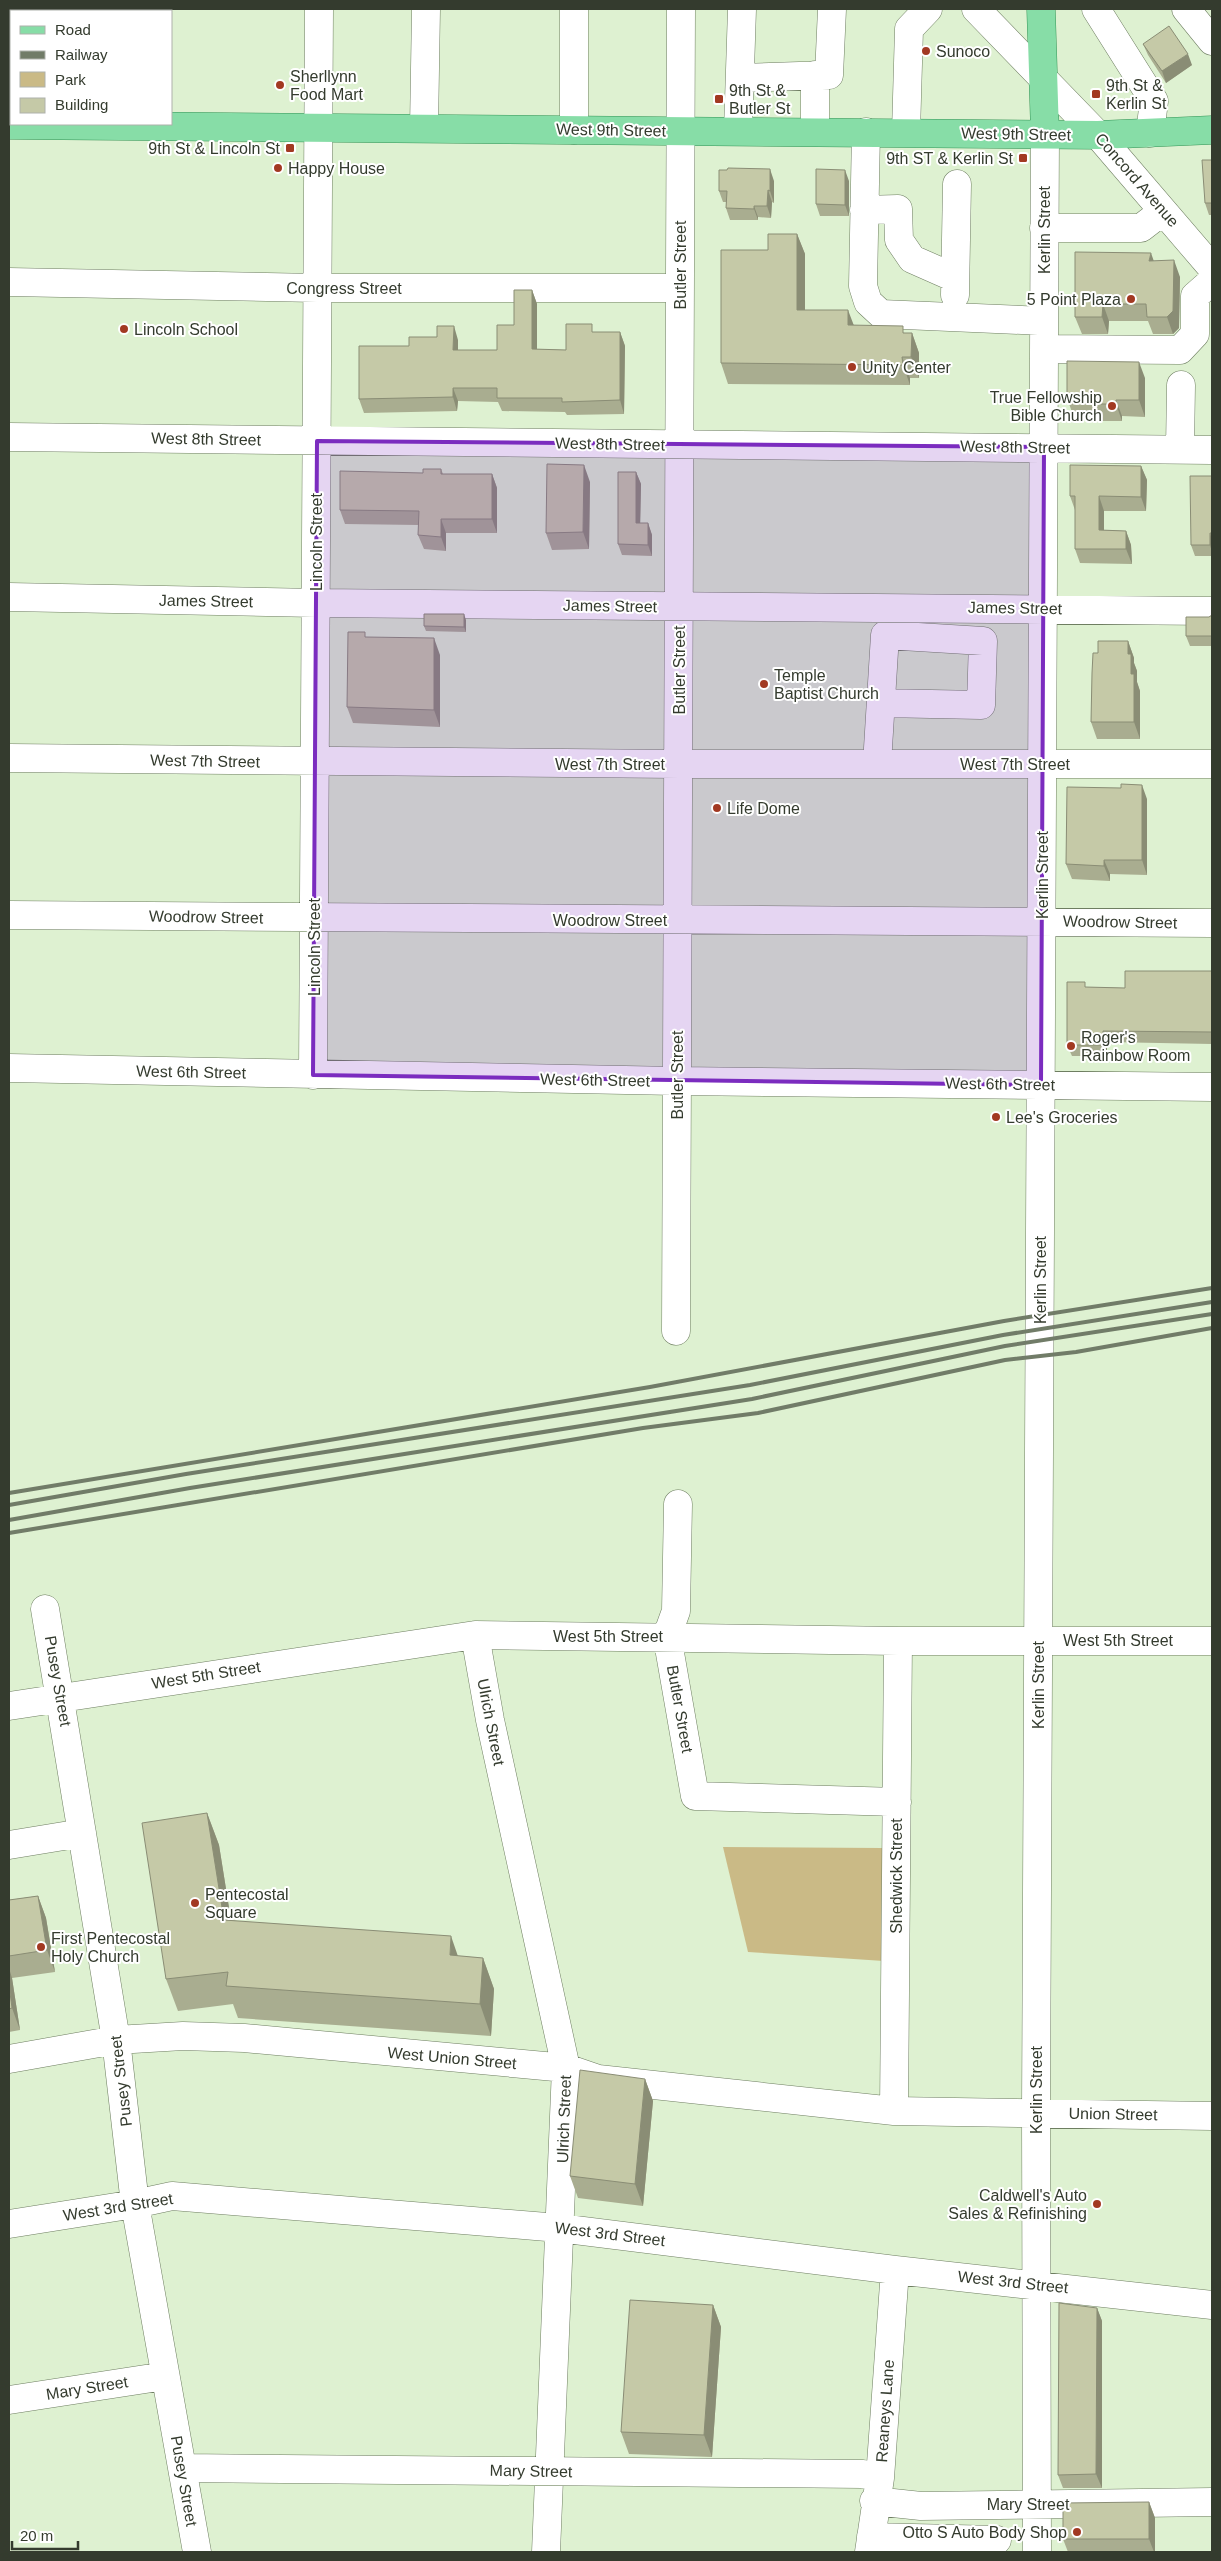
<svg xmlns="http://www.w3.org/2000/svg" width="1221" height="2561" font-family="Arial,sans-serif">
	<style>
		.green { fill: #caba86 }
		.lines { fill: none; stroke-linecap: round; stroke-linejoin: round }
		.minor-casing { stroke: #6e7e61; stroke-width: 29 }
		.major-casing { stroke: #369557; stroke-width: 29 }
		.minor { stroke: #fff; stroke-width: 28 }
		.major { stroke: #87dda7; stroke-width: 28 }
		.rail { stroke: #717c68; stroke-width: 4 }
		.wall { fill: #a9ad90 }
		.shaded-wall { fill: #8a8d75 }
		.building { fill: #c5c9a7; stroke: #8a8d75 }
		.marked { fill: #7b2cbf; fill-opacity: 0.2; stroke: #7b2cbf; stroke-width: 4; stroke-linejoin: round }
		.poi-dot { fill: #a23922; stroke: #fff; stroke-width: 2 }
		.labels { text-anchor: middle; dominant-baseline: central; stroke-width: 4; stroke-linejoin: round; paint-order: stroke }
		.poi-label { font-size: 16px; fill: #343b2e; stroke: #fff; text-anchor: start }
		.street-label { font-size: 16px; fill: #343b2e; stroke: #fff }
	</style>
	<rect width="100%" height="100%" fill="#def1d1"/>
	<!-- green -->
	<path class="green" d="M723 1847 883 1848 884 1961 748 1952Z"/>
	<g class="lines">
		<!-- minor casing -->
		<g class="minor-casing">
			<path id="minor" d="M976 9 1098 135 1212 268
				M1096 9 1154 101 1150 133
				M1186 9 1212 41
				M740 78 829 75 832 9
				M424 128 426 9
				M574 130V9
				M738 131 742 9
				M815 132V75
				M866 132 863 286 868 302 881 314 1044 321
				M906 132 909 29 928 9
				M864 210 898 209 899 240 912 259 955 278
				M1044 228H1141L1163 211
				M9 282 317 288H680
				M955 295 957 184
				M1044 349 1180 350 1195 334V296L1212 281
				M9 437 1212 450
				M1180 449 1181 385
				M9 597 316 603 1212 611
				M9 758 678 764H1212
				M877 764 885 635 983 641 981 705 881 703
				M9 915 1212 923
				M9 1068 677 1081 1212 1087
				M313 1075 319 9
				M676 1331 681 9
				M678 1504 676 1611 667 1636 695 1796 897 1802
				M45 1609 116 2040 135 2204 197 2552
				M475 1635 490 1720 566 2068 546 2552
				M9 1706 475 1635 898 1641H1212
				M9 1845 82 1833
				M9 2059 116 2040 183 2036 244 2038 566 2068 598 2079 894 2111 1212 2116
				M894 2111 898 1641
				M9 2224 135 2204 172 2196 559 2228 895 2270 1212 2305
				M9 2400 165 2376
				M182 2468 863 2474 880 2478
				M874 2501 921 2506 1212 2502
				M871 2537 997 2540
				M869 2552 880 2478 895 2270
				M1037 2552 1036 2113 1045 133"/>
		</g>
		<!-- major casing -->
		<g class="major-casing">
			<path id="major" d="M1041 9 1045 133
				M9 125 1098 135 1212 130"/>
		</g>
		<!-- minor -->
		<use href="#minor" class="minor"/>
		<!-- major -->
		<use href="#major" class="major"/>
		<!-- rail -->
		<path class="rail" d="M9 1493 650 1387 1004 1321 1212 1288
			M9 1505 186 1474 750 1385 1003 1335 1212 1302
			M9 1520 190 1488 752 1399 1005 1346 1212 1314
			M9 1533 643 1428 758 1413 1005 1360 1076 1352 1212 1328"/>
	</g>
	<!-- wall -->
	<path class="wall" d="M1143 44 1192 65 1166 83 1148 55Z
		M1212 160V215H1209L1205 203Z
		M774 181V203L772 202 771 218 758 217V220H730L726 208V202H723L719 191Z
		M849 181V216H820L816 204Z
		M797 234 805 254V310L854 325 905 333H912L919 353V378H910V385L728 384 721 363 768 250Z
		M1153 261 1180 277 1179 328 1173 334H1153L1148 321H1109L1108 334H1082L1075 317Z
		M532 290 537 304V349L566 350 595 332H620L625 346 624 414 567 415 565 412 502 411 498 402 458 401 457 411 364 413 359 399 409 346 458 340V350H497L514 325Z
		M1145 378V417L1122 416V421H1096L1094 415H1073L1067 398Z
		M1141 466 1147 480 1146 511H1104V530L1126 531 1131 545 1132 564 1080 563 1075 549V510L1070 496Z
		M441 469 443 474H492L497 488V533H446V551L424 549 418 535 419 525 345 524 340 510 423 473Z
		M636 472 641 484 640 523H648L652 535V556L622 555 618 544Z
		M1212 476V556H1195L1191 545Z
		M590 482 589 549 552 550 546 533Z
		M1212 615V646H1190L1186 636 1209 617Z
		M466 620V632L426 631 424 626Z
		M367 637 440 655V727L353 723 347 707Z
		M1128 641 1134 658V663L1137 671V682L1140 691V739H1097L1091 722 1098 653Z
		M1147 799V875L1110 874V881L1072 879 1066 864Z
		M1212 971V1044L1107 1042V1056H1072L1067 1045 1087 987 1125 988Z
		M207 1813 219 1845 231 1920 458 1956 483 1958 494 1989 491 2036 238 2018 233 2004 178 2011 166 1979Z
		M38 1896 46 1918 55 1972 12 1978 20 2030 9 2032V1900Z
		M645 2079 653 2101 643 2206 578 2198 570 2176Z
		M713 2305 721 2327 712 2457 629 2454 621 2432Z
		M1097 2308 1102 2321V2488H1063L1058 2475Z
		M1149 2502 1155 2518V2552H1068L1063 2539Z"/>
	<!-- shaded-wall -->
	<path class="shaded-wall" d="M1188 54 1192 65 1166 83 1162 71Z
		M770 169 774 181V203L770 191Z
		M845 170 849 181V216L845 205Z
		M768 190 772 202 771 218 767 206Z
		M754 206 758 217V220L754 209Z
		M797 234 805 254V330L797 310Z
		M1151 253 1157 270 1149 261Z
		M1174 260 1180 277 1179 328 1173 334 1167 317Z
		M532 290 537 304V362L532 349Z
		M1103 304 1109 321 1108 334 1102 317Z
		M848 310 856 331 848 325Z
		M454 326 458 340V363L453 350Z
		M620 332 625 346 624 414 620 400Z
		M912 333 919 353V378L911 357Z
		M902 357 910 378V385L903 365Z
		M1139 362 1145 378V417L1139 400Z
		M453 388 458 401 457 411 453 397Z
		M1116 400 1122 416V421L1116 404Z
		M584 465 590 482 589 549 583 532Z
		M1141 466 1147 480 1146 511 1141 497Z
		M636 472 641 484 640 534 636 523Z
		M492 474 497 488V533L492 519Z
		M1099 496 1104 511V545L1099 530Z
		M441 519 446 533V551L441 537Z
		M648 523 652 535V556L648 545Z
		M1126 531 1131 545 1132 564 1126 549Z
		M1210 533 1212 540V552L1210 545Z
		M464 614 466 620V632L464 627Z
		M434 638 440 655V727L434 710Z
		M1128 641 1134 658V663L1137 671V682L1140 691V739L1134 722 1128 654Z
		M1142 785 1147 799V875L1142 860Z
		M1104 860 1110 874V881L1104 866Z
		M1103 1031 1107 1042V1056L1103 1045Z
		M207 1813 219 1845 236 1952 224 1920Z
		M38 1896 46 1918 55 1972 47 1950Z
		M451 1936 462 1968 450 1955Z
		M483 1958 494 1989 491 2036 480 2004Z
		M9 1968 12 1978 20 2030 12 2008 9 1985Z
		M645 2079 653 2101 643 2206 635 2184Z
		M713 2305 721 2327 712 2457 704 2435Z
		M1097 2308 1102 2321V2488L1096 2474Z
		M1149 2502 1155 2518V2552H1154L1149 2539Z"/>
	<!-- building -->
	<path class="building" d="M1169 26 1188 54 1162 71 1143 44Z
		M1202 160H1212V203H1205Z
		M728 168 770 169V191L768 190 767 206H754V209L726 208 727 191H719V170H727Z
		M816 169 845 170V205L816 204Z
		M768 234H797V310H848V325L903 326V333H912L911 357H902L903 365 721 363V250H768Z
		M1075 252 1151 253 1149 261 1174 260 1173 311 1167 317H1147L1146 304H1103L1102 317H1075Z
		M514 290H532V349L566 350V324H592V332H620V400L562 402V398H497V388H453V397L359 399V346H409V337H437V326H454L453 350H497V325H514Z
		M1067 361 1139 362V400H1116V404H1090V399L1067 398Z
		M547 464 584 465 583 532 546 533Z
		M1070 465 1141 466V497L1099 496V530L1126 531V549H1075V496H1070Z
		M423 469H441V474H492V519H441V537L418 535 419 511 340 510V471L423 473Z
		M618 472H636V523H648V545L618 544Z
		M1190 476H1212V533H1210V545H1191Z
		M424 614H464V627L424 626Z
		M1212 615V636H1186V617H1209Z
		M348 632H365V637L434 638V710L347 707Z
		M1098 641H1128V654H1131V674H1134V722H1091L1092 673 1093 653H1098Z
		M1121 784 1142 785V860H1104V866L1066 864 1067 787 1121 788Z
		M1125 971H1212V1032L1103 1031V1045H1067V982H1085V987L1125 988Z
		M207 1813 224 1920 451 1936 450 1955 483 1958 480 2004 226 1986 228 1972 166 1979 142 1823Z
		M38 1896 47 1950 9 1956V1900Z
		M9 1985 12 2008 9 2009Z
		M580 2070 645 2079 635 2184 570 2176Z
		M630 2300 713 2305 704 2435 621 2432Z
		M1059 2303 1097 2308 1096 2474 1058 2475Z
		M1149 2502V2539H1063V2503Z"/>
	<!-- marked area -->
	<path class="marked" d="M317 441 1044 447 1041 1085 313 1075Z"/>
	<!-- markers -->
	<g class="poi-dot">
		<circle cx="926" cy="51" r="5"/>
		<circle cx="280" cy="85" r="5"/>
		<rect x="1091" y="89" width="10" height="10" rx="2.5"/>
		<rect x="714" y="94" width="10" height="10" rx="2.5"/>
		<rect x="285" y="143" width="10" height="10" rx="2.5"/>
		<rect x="1018" y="153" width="10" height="10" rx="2.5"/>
		<circle cx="278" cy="168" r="5"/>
		<circle cx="1131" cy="299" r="5"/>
		<circle cx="124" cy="329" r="5"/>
		<circle cx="852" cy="367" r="5"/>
		<circle cx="1112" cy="406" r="5"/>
		<circle cx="764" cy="684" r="5"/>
		<circle cx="717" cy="808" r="5"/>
		<circle cx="1071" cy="1046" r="5"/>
		<circle cx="996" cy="1117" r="5"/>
		<circle cx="195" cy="1903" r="5"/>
		<circle cx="41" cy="1947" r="5"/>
		<circle cx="1097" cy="2204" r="5"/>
		<circle cx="1077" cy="2532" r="5"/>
	</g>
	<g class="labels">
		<!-- poi labels -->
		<g class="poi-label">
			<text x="936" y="51">Sunoco</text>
			<text x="290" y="76">Sherllynn<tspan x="290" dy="18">Food Mart</tspan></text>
			<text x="1106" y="85">9th St &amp;<tspan x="1106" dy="18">Kerlin St</tspan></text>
			<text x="729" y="90">9th St &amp;<tspan x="729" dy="18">Butler St</tspan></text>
			<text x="280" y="148" text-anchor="end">9th St &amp; Lincoln St</text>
			<text x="1013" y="158" text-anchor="end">9th ST &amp; Kerlin St</text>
			<text x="288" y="168">Happy House</text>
			<text x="1121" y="299" text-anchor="end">5 Point Plaza</text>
			<text x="134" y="329">Lincoln School</text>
			<text x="862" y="367">Unity Center</text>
			<text x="1102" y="397" text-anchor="end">True Fellowship<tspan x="1102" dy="18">Bible Church</tspan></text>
			<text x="774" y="675">Temple<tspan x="774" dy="18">Baptist Church</tspan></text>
			<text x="727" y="808">Life Dome</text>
			<text x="1081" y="1037">Roger's<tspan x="1081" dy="18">Rainbow Room</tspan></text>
			<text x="1006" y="1117">Lee's Groceries</text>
			<text x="205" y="1894">Pentecostal<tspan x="205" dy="18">Square</tspan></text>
			<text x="51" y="1938">First Pentecostal<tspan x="51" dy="18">Holy Church</tspan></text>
			<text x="1087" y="2195" text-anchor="end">Caldwell's Auto<tspan x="1087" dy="18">Sales &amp; Refinishing</tspan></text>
			<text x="1067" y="2532" text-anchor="end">Otto S Auto Body Shop</text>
		</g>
		<!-- street labels -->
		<g class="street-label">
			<text transform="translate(611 130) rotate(1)">West 9th Street</text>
			<text transform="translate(1016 134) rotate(1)">West 9th Street</text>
			<text transform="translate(1137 180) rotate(49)">Concord Avenue</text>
			<text transform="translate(1044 230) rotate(-90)">Kerlin Street</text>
			<text transform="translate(680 265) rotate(-90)">Butler Street</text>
			<text x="344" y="288">Congress Street</text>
			<text transform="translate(206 439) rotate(1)">West 8th Street</text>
			<text transform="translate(610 444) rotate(1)">West 8th Street</text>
			<text transform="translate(1015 447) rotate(1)">West 8th Street</text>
			<text transform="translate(316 542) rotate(-90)">Lincoln Street</text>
			<text transform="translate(206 601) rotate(1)">James Street</text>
			<text transform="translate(610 606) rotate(1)">James Street</text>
			<text transform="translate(1015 608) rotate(1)">James Street</text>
			<text transform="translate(679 670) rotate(-90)">Butler Street</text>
			<text transform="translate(205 761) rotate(1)">West 7th Street</text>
			<text x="610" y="764">West 7th Street</text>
			<text x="1015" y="764">West 7th Street</text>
			<text transform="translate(1042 875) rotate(-90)">Kerlin Street</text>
			<text transform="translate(206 917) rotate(1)">Woodrow Street</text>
			<text x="610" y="920">Woodrow Street</text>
			<text transform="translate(1120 922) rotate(1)">Woodrow Street</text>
			<text transform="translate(314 947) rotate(-90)">Lincoln Street</text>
			<text transform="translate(191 1072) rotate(1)">West 6th Street</text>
			<text transform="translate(677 1075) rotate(-90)">Butler Street</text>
			<text transform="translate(595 1080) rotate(1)">West 6th Street</text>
			<text transform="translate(1000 1084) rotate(1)">West 6th Street</text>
			<text transform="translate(1040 1280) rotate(-90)">Kerlin Street</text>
			<text x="608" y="1636">West 5th Street</text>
			<text x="1118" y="1640">West 5th Street</text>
			<text transform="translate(206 1675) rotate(-9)">West 5th Street</text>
			<text transform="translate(58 1681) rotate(80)">Pusey Street</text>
			<text transform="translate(1038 1685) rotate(-90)">Kerlin Street</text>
			<text transform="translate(680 1709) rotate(80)">Butler Street</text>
			<text transform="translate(491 1722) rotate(79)">Ulrich Street</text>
			<text transform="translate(896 1876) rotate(-90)">Shedwick Street</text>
			<text transform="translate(452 2058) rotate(5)">West Union Street</text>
			<text transform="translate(121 2081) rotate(-97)">Pusey Street</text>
			<text transform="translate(1036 2090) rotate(-90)">Kerlin Street</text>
			<text transform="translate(1113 2114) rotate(1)">Union Street</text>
			<text transform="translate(564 2119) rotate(-88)">Ulrich Street</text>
			<text transform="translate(118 2207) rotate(-9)">West 3rd Street</text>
			<text transform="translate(610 2234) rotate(7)">West 3rd Street</text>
			<text transform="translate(1013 2282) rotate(6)">West 3rd Street</text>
			<text transform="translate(87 2388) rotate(-9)">Mary Street</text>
			<text transform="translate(885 2411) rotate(-86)">Reaneys Lane</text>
			<text transform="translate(531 2471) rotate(1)">Mary Street</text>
			<text transform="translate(184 2481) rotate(80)">Pusey Street</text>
			<text x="1028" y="2504">Mary Street</text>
		</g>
	</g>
	<!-- border -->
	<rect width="1221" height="2561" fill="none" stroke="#343b2e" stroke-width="20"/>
	<!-- legend -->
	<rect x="10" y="10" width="162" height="115" fill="#ffffff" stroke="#aeb1ab"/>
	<rect x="20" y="26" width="25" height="8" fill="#87dda7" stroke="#aeb1ab"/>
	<text x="55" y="35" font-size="15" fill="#343b2e">Road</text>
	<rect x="20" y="51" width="25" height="8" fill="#717c68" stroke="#aeb1ab"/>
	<text x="55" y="60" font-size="15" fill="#343b2e">Railway</text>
	<rect x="20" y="72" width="25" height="15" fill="#caba86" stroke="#aeb1ab"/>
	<text x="55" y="85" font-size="15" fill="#343b2e">Park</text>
	<rect x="20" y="98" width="25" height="15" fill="#c5c9a7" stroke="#aeb1ab"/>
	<text x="55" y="110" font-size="15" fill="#343b2e">Building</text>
	<!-- scale -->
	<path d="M12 2541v8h66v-8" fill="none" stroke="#343b2e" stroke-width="2.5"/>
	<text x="20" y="2541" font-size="15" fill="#343b2e" stroke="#ffffff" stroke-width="4" paint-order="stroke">20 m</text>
</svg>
